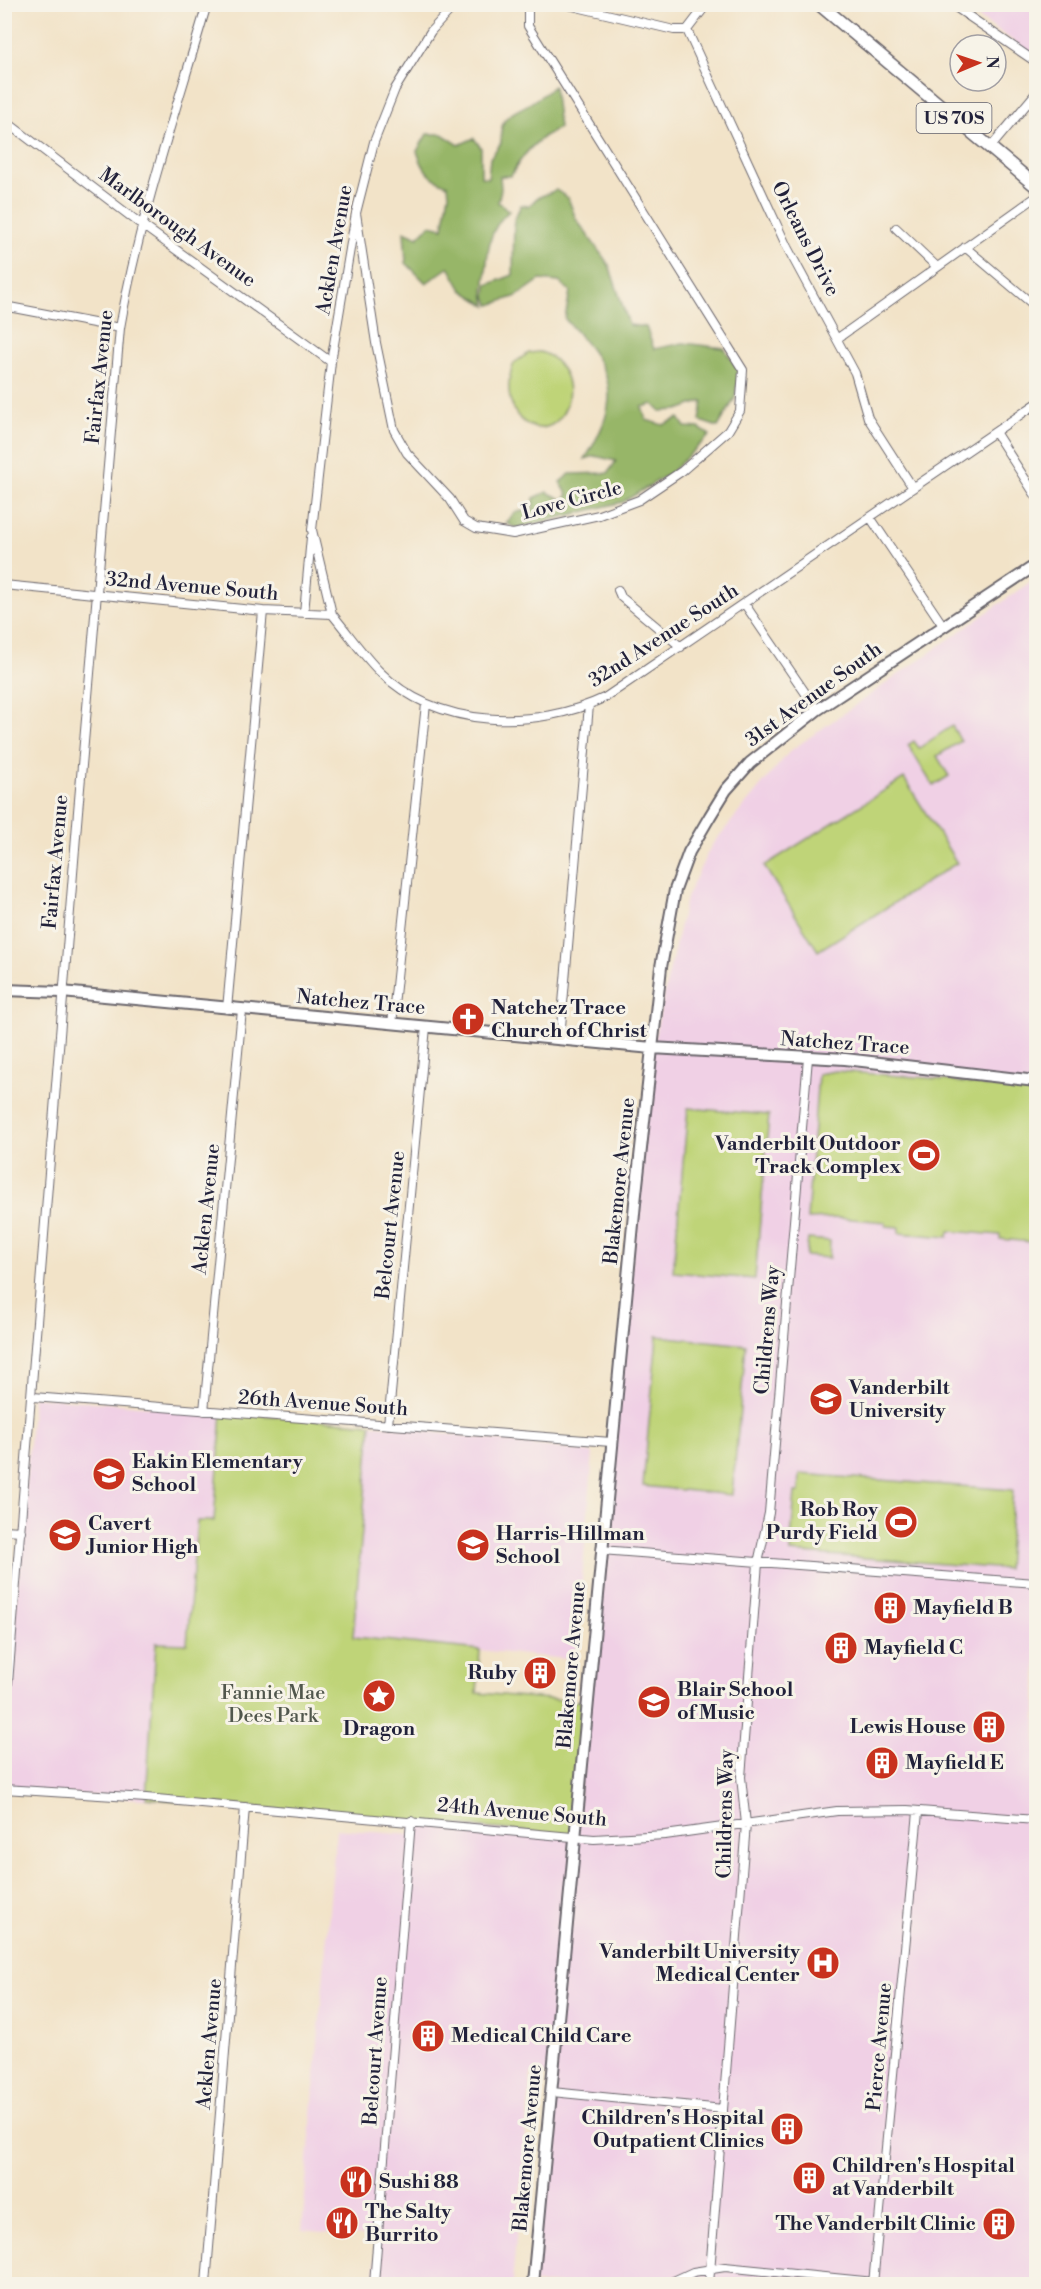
<svg xmlns="http://www.w3.org/2000/svg" width="1041" height="2289" font-family="'Libre Bodoni',serif">
	<style>
		.built { fill: #f0d0e5 }
		.green { fill: #bfd478; stroke: #707b5a; stroke-width: 1.5 }
		.forest { fill: #97b668; stroke: #5c6c52; stroke-width: 1.5 }
		.lines { fill: none; stroke-linecap: round; stroke-linejoin: round }
		.minor-casing { stroke: #6b666c; stroke-width: 10 }
		.secondary-casing { stroke: #6b666c; stroke-width: 14 }
		.primary-casing { stroke: #6b666c; stroke-width: 15 }
		.minor { stroke: #fff; stroke-width: 8 }
		.secondary { stroke: #fff; stroke-width: 10 }
		.primary { stroke: #fff; stroke-width: 12 }
		.labels { text-anchor: middle; dominant-baseline: central; stroke-width: 6; stroke-linejoin: round; paint-order: stroke }
		.shield { fill: #f7f3e8; stroke: #62616f; stroke-width: 1.5 }
		.shield-label { font-size: 18px; font-weight: bold; fill: #22223b }
		.street-label { font-size: 20px; fill: #22223b; stroke: #f7f3e8 }
		.poi-label { font-size: 20px; font-weight: bold; fill: #22223b; stroke: #f7f3e8; text-anchor: start }
		.park-label { font-size: 20px; fill: #51574d; stroke: #f7f3e8 }
	</style>
	<rect width="100%" height="100%" fill="#f7f3e8"/>
	<filter id="ink" filterUnits="userSpaceOnUse"><feTurbulence type="fractalNoise" baseFrequency=".0167" numOctaves="2"/><feDisplacementMap in="SourceGraphic" scale="12" xChannelSelector="R" yChannelSelector="G"/><feConvolveMatrix kernelMatrix="1 2 1 2 8 2 1 2 1" color-interpolation-filters="sRGB"/></filter>
	<filter id="wash" filterUnits="userSpaceOnUse"><feTurbulence type="fractalNoise" baseFrequency=".008" numOctaves="4" result="noise"/><feDisplacementMap in="SourceGraphic" scale="24" xChannelSelector="R" yChannelSelector="G"/><feGaussianBlur stdDeviation="1.35" result="paint"/><feColorMatrix in="noise" values="0 0 0 0 0 0 0 0 0 0 0 0 0 0 0 0 0 1.4 0 .05"/><feComposite in="paint" operator="in"/></filter>
	<g filter="url(#wash)">
		<rect width="100%" height="100%" fill="#f2e3c8"/>
		<!-- built -->
		<path class="built" d="M960 5H1036V57L1034 55Z
			M1036 578V2284H533L553 2075 531 2073 512 2284H374L377 2237 302 2230 336 1829 410 1835 411 1821 575 1836 652 1048 686 898 711 846 790 751Z
			M33 1397 250 1415 224 1805 5 1789V1734Z
			M371 1424 593 1453 575 1660 353 1637Z"/>
		<!-- green -->
		<path class="green" d="M539 352C551 354 558 362 564 372 569 381 570 393 567 403 552 453 491 421 514 363L529 353Z
			M952 726 961 741 937 756 949 776 933 786 908 745 914 741 919 748Z
			M904 778 957 863 818 951 764 866Z
			M835 1071 929 1078 1036 1093V1229L1030 1231 1031 1242 1000 1239V1235L949 1231 948 1237 899 1233V1227L886 1226V1222L840 1218 807 1219 818 1074Z
			M688 1108 769 1115 755 1279 673 1272Z
			M808 1239 830 1241 829 1258 806 1256Z
			M657 1336 746 1345 732 1495 643 1486Z
			M222 1412 371 1424 353 1637 480 1650 477 1693 587 1702 575 1836 146 1798 156 1643 187 1644 197 1521H214Z
			M800 1474 1013 1490 1007 1569 790 1552 795 1492H799Z"/>
		<!-- forest -->
		<path class="forest" d="M554 86 559 128C538 137 521 156 511 176H500L501 189 498 202 509 211C489 229 488 247 486 273 485 285 482 294 487 306L462 290 449 267 426 283 406 263 404 231 418 237 430 225 443 228 449 194 448 185C429 178 423 170 417 151L427 134H442L459 145 474 138 481 148V177L488 178 490 158 501 143C499 111 514 115 535 100 542 96 548 91 554 86Z
			M556 190 568 198 576 219 609 265 629 325 646 327 654 349 683 343 724 348 739 371 735 398 718 427 700 421 703 401 678 410 660 411 653 404 642 407 646 420 663 425 679 418 685 427 699 428 710 435 669 474 623 502 516 528 506 523 516 512 533 510 534 498 547 492 563 500 568 495 560 482 570 474 608 473 616 461 595 456 585 459C625 394 613 372 565 319L570 291 559 282 540 280 517 296 490 305 486 297 487 285 513 275 514 220 521 205 529 206 537 198Z"/>
	</g>
	<g filter="url(#ink)">
		<g class="lines">
			<!-- minor casing -->
			<g class="minor-casing">
				<path id="minor" d="M564 4 674 30H687
					M951 4 1036 62
					M687 30 787 247 855 373 868 418 913 488
					M687 30 707 4
					M4 120 142 225 331 362
					M990 148 1036 93
					M356 213 376 343 394 430 407 453 450 499 464 521 476 528 513 534 599 515 639 500 682 471 728 431 740 411 743 370 528 26V4
					M896 228 936 266
					M965 247 1036 307
					M4 306 120 328
					M838 338 1036 197
					M995 432 1036 496
					M870 517 944 627
					M4 585 263 611 332 614C348 633 362 654 379 671 437 729 535 731 606 697L1036 404
					M618 590 621 597 681 647
					M744 603 817 710
					M304 613 311 537
					M332 614 312 530 331 362 356 213 374 142 395 89 431 31 452 8 461 4
					M227 1009 263 611
					M392 1024 426 704
					M560 1038 589 705
					M33 1397 611 1442
					M204 1411 242 1010
					M388 1425 426 1027
					M4 1530 21 1531
					M601 1550 1036 1583
					M4 1733C42 1264 77 796 120 328 139 218 176 111 207 4
					M4 1789 146 1798 594 1839 665 1835 837 1811 907 1810 1036 1820
					M552 2092 723 2109
					M206 2284 245 1807
					M374 2284 411 1821
					M667 2284 693 2272 725 2267 894 2284
					M709 2284 746 1824 741 1777 758 1563 769 1513 808 1058
					M873 2284 918 1812"/>
			</g>
			<!-- secondary casing -->
			<g class="secondary-casing">
				<path id="secondary" d="M4 990 62 992 652 1048 845 1059 1036 1081
					M533 2284 635 1203 661 967 675 890 689 852 710 816 726 790 750 763 817 710 1036 565"/>
			</g>
			<!-- primary casing -->
			<g class="primary-casing">
				<path id="primary" d="M819 4 1036 186"/>
			</g>
			<!-- minor -->
			<use href="#minor" class="minor"/>
			<!-- secondary -->
			<use href="#secondary" class="secondary"/>
			<!-- primary -->
			<use href="#primary" class="primary"/>
		</g>
	</g>
	<!-- icons -->
	<defs>
		<g id="church-disc" transform="scale(1.725)"><circle r="9.5" fill="#c8321e" stroke="#f7f3e8"/><path d="M-1.2-6h2.4v3.5h3.3v2.4h-3.3V6h-2.4V-.1h-3.3v-2.4h3.3Z" fill="#fff"/></g>
		<g id="stadium-disc" transform="scale(1.725)"><circle r="9.5" fill="#c8321e" stroke="#f7f3e8"/><path d="M0-5a6.5 5 0 1 0 0 10a6.5 5 0 1 0 0-10ZM-3.5-1.8h7v3.6h-7Z" fill="#fff"/></g>
		<g id="university-disc" transform="scale(1.725)"><circle r="9.5" fill="#c8321e" stroke="#f7f3e8"/><path d="M0-5L7-2L0 1L-7-2ZM-4 1L0 2.5L4 1V4Q0 6-4 4Z" fill="#fff"/></g>
		<g id="school-disc" transform="scale(1.725)"><circle r="9.5" fill="#c8321e" stroke="#f7f3e8"/><path d="M0-5L7-2L0 1L-7-2ZM-4 1L0 2.5L4 1V4Q0 6-4 4Z" fill="#fff"/></g>
		<g id="building-disc" transform="scale(1.725)"><circle r="9.5" fill="#c8321e" stroke="#f7f3e8"/><path d="M-4-6H4V6H1V3H-1V6H-4ZM-2.5-4.3h1.7v1.8h-1.7ZM.8-4.3h1.7v1.8H.8ZM-2.5-1h1.7V.8h-1.7ZM.8-1h1.7V.8H.8Z" fill="#fff"/></g>
		<g id="sight-disc" transform="scale(1.725)"><circle r="9.5" fill="#c8321e" stroke="#f7f3e8"/><path d="M0-6L1.8-2.2L6-1.7L2.9 1.2L3.7 5.4L0 3.3L-3.7 5.4L-2.9 1.2L-6-1.7L-1.8-2.2Z" fill="#fff"/></g>
		<g id="hospital-disc" transform="scale(1.725)"><circle r="9.5" fill="#c8321e" stroke="#f7f3e8"/><path d="M-5-5h3v3.5h4V-5h3V5h-3V1.5h-4V5h-3Z" fill="#fff"/></g>
		<g id="restaurant-disc" transform="scale(1.725)"><circle r="9.5" fill="#c8321e" stroke="#f7f3e8"/><path d="M-5-6h1v4h1v-4h1v4h1v-4h1v5L-1.5 .5V6h-2V.5L-5-1ZM5-6V6H3V1.5H1.5Q1.5-4 5-6Z" fill="#fff"/></g>
	</defs>
	<g fill-rule="evenodd">
		<use href="#church-disc" x="468" y="1019"/>
		<use href="#stadium-disc" x="924" y="1155"/>
		<use href="#university-disc" x="826" y="1399"/>
		<use href="#school-disc" x="109" y="1474"/>
		<use href="#stadium-disc" x="901" y="1522"/>
		<use href="#school-disc" x="65" y="1535"/>
		<use href="#school-disc" x="473" y="1545"/>
		<use href="#building-disc" x="890" y="1608"/>
		<use href="#building-disc" x="841" y="1648"/>
		<use href="#building-disc" x="540" y="1673"/>
		<use href="#sight-disc" x="379" y="1696"/>
		<use href="#school-disc" x="654" y="1702"/>
		<use href="#building-disc" x="989" y="1727"/>
		<use href="#building-disc" x="882" y="1763"/>
		<use href="#hospital-disc" x="823" y="1963"/>
		<use href="#building-disc" x="428" y="2036"/>
		<use href="#building-disc" x="787" y="2129"/>
		<use href="#building-disc" x="809" y="2178"/>
		<use href="#restaurant-disc" x="356" y="2182"/>
		<use href="#restaurant-disc" x="342" y="2223"/>
		<use href="#building-disc" x="999" y="2224"/>
	</g>
	<g class="labels">
		<!-- shield labels -->
		<rect class="shield" x="916.5" y="103" width="75" height="30" rx="4.5"/>
		<g class="shield-label">
			<text x="954" y="118">US 70S</text>
		</g>
		<!-- street labels -->
		<g class="street-label">
			<text transform="translate(177 228) rotate(36)">Marlborough Avenue</text>
			<text transform="translate(805 239) rotate(63)">Orleans Drive</text>
			<text transform="translate(335 250) rotate(-80)">Acklen Avenue</text>
			<text transform="translate(100 377) rotate(-84)">Fairfax Avenue</text>
			<text transform="translate(572 501) rotate(-15)">Love Circle</text>
			<text transform="translate(192 587) rotate(5)">32nd Avenue South</text>
			<text transform="translate(664 636) rotate(-33)">32nd Avenue South</text>
			<text transform="translate(814 695) rotate(-36)">31st Avenue South</text>
			<text transform="translate(56 862) rotate(-85)">Fairfax Avenue</text>
			<text transform="translate(361 1003) rotate(5)">Natchez Trace</text>
			<text transform="translate(845 1044) rotate(4)">Natchez Trace</text>
			<text transform="translate(620 1181) rotate(-84)">Blakemore Avenue</text>
			<text transform="translate(207 1209) rotate(-84)">Acklen Avenue</text>
			<text transform="translate(391 1225) rotate(-84)">Belcourt Avenue</text>
			<text transform="translate(768 1330) rotate(-85)">Childrens Way</text>
			<text transform="translate(323 1404) rotate(4)">26th Avenue South</text>
			<text transform="translate(572 1665) rotate(-85)">Blakemore Avenue</text>
			<text transform="translate(522 1813) rotate(5)">24th Avenue South</text>
			<text transform="translate(726 1814) rotate(-89)">Childrens Way</text>
			<text transform="translate(210 2044) rotate(-85)">Acklen Avenue</text>
			<text transform="translate(880 2047) rotate(-85)">Pierce Avenue</text>
			<text transform="translate(376 2051) rotate(-86)">Belcourt Avenue</text>
			<text transform="translate(528 2148) rotate(-85)">Blakemore Avenue</text>
		</g>
		<!-- poi labels -->
		<g class="poi-label">
			<text x="491" y="1008">Natchez Trace<tspan x="491" dy="23">Church of Christ</tspan></text>
			<text x="901" y="1144" text-anchor="end">Vanderbilt Outdoor<tspan x="901" dy="23">Track Complex</tspan></text>
			<text x="849" y="1388">Vanderbilt<tspan x="849" dy="23">University</tspan></text>
			<text x="132" y="1462">Eakin Elementary<tspan x="132" dy="23">School</tspan></text>
			<text x="878" y="1510" text-anchor="end">Rob Roy<tspan x="878" dy="23">Purdy Field</tspan></text>
			<text x="88" y="1524">Cavert<tspan x="88" dy="23">Junior High</tspan></text>
			<text x="496" y="1534">Harris-Hillman<tspan x="496" dy="23">School</tspan></text>
			<text x="913" y="1608">Mayfield B</text>
			<text x="864" y="1648">Mayfield C</text>
			<text x="517" y="1673" text-anchor="end">Ruby</text>
			<text x="677" y="1690">Blair School<tspan x="677" dy="23">of Music</tspan></text>
			<text x="966" y="1727" text-anchor="end">Lewis House</text>
			<text x="379" y="1729" text-anchor="middle">Dragon</text>
			<text x="905" y="1763">Mayfield E</text>
			<text x="800" y="1952" text-anchor="end">Vanderbilt University<tspan x="800" dy="23">Medical Center</tspan></text>
			<text x="451" y="2036">Medical Child Care</text>
			<text x="764" y="2118" text-anchor="end">Children's Hospital<tspan x="764" dy="23">Outpatient Clinics</tspan></text>
			<text x="832" y="2166">Children's Hospital<tspan x="832" dy="23">at Vanderbilt</tspan></text>
			<text x="379" y="2182">Sushi 88</text>
			<text x="365" y="2212">The Salty<tspan x="365" dy="23">Burrito</tspan></text>
			<text x="976" y="2224" text-anchor="end">The Vanderbilt Clinic</text>
		</g>
		<!-- park labels -->
		<g class="park-label">
			<text x="273" y="1693">Fannie Mae<tspan x="273" dy="23">Dees Park</tspan></text>
		</g>
	</g>
	<!-- margin -->
	<rect width="1041" height="2289" fill="none" stroke="#f7f3e8" stroke-width="24"/>
	<!-- north arrow -->
	<g transform="translate(978 63) rotate(88)"><circle r="28" fill="#f7f3e8" stroke="#a29fa3" stroke-width="1.5"/>
	<path d="M0-4.5L10 22L0 15L-10 22Z" fill="#c8321e"/>
	<text y="-9" font-size="16" font-weight="bold" text-anchor="middle" fill="#22223b">N</text>
	</g>
</svg>
